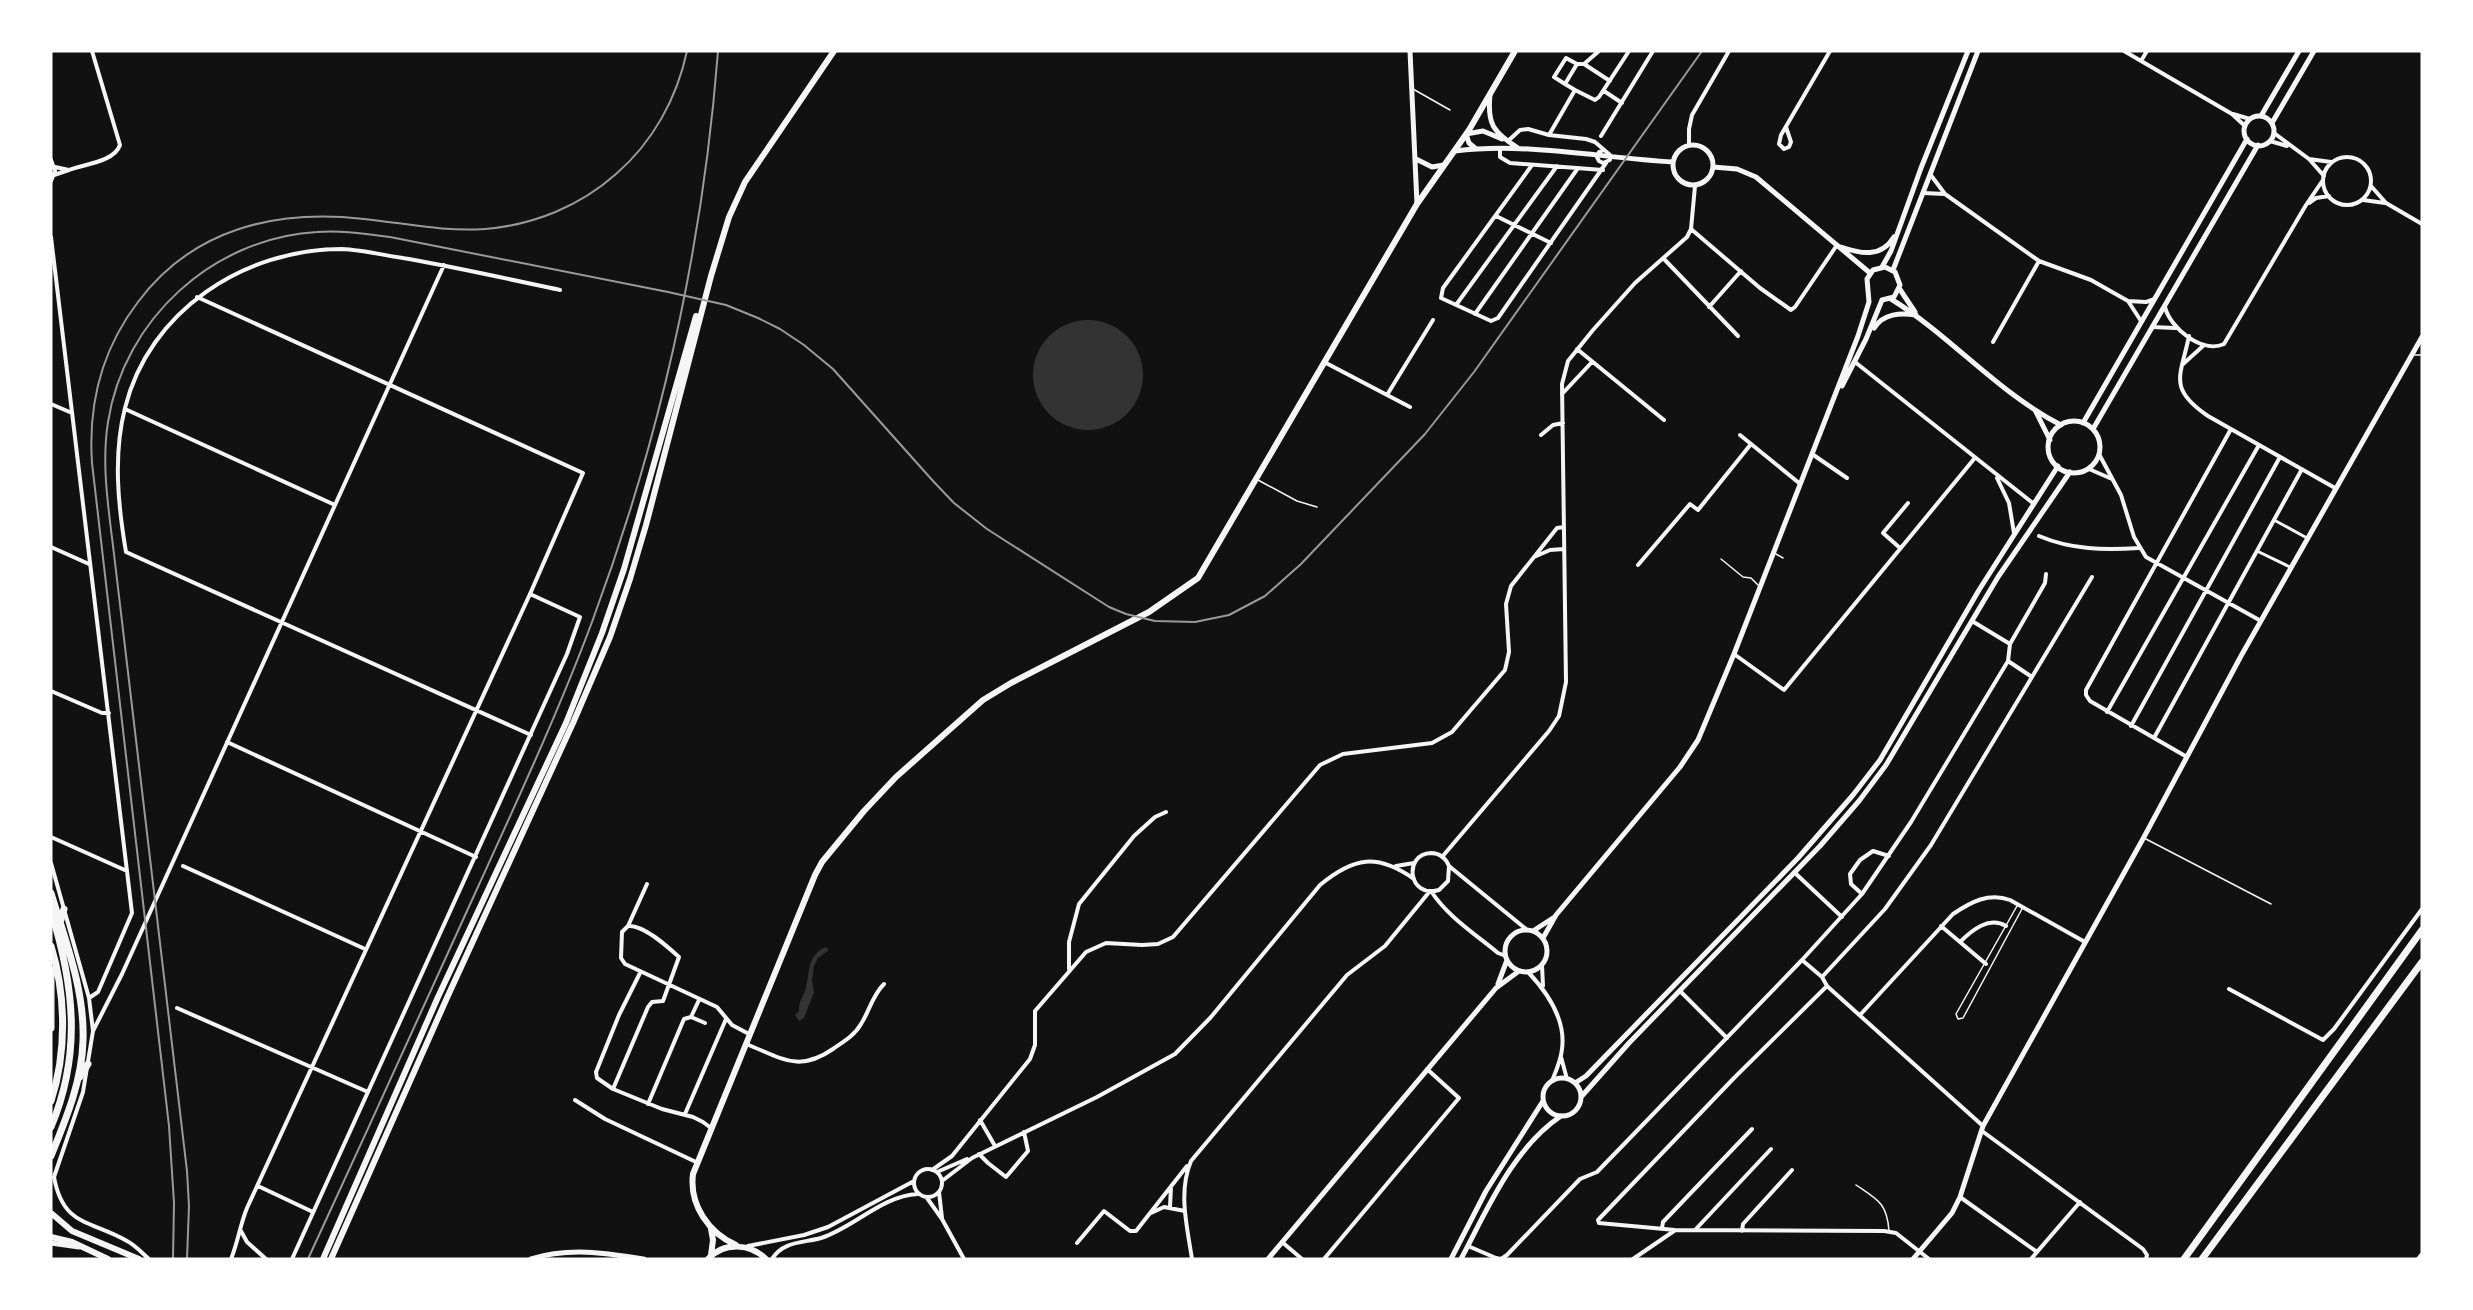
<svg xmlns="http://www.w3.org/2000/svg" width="2473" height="1310" font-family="'Exo 2',sans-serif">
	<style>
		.water { fill: #333 }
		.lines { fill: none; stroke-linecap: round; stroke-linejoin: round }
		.service { stroke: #f5f5f5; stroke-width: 1.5 }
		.pedestrian { stroke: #f5f5f5; stroke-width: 3 }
		.minor { stroke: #f5f5f5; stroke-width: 4 }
		.secondary { stroke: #f5f5f5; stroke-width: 5 }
		.primary { stroke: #f5f5f5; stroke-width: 5 }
		.trunk { stroke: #f5f5f5; stroke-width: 6 }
		.motorway { stroke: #f5f5f5; stroke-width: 7 }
		.rail { stroke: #9a9a9a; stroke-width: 2 }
	</style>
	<rect width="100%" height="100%" fill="#111"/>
	<!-- water -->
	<path class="water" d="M1033 375a55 55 0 1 1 110 0a55 55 0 1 1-110 0Z
		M826 947 829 950 818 958 814 966 812 980 814 992 804 1018 799 1021 795 1015 799 1011C798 1002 804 996 806 988 810 971 807 955 826 947Z"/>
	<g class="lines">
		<!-- service -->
		<path class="service" d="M1413 89 1450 110
			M2415 355H2422
			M1258 480 1297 501 1317 507
			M1776 554 1783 558
			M1721 559 1743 577 1751 578 1758 585
			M2144 838 2271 904
			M2017 906 1956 1014 1958 1019 1963 1018 2023 907
			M1856 1185C1878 1200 1887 1203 1889 1231"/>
		<!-- pedestrian -->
		<path class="pedestrian" d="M2274 520 2307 538
			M2257 551 2290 567"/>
		<!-- minor -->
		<path class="minor" d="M2124 51 2232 114 2245 126
			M2141 61 2147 51
			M1584 64 1610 81
			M1565 84 1554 77 1566 58 1577 64
			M1575 90 1595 100 1599 97 1629 51
			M1604 91 1622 103
			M2233 114 2250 119
			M1786 127 1791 142 1789 147 1784 149 1779 144 1781 135 1830 51
			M2274 133 2309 159 2324 176
			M1549 135 1575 90 1565 84 1577 64H1584L1599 51
			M1601 136 1653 51
			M1508 141 1520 130 1528 129 1549 135 1586 139 1595 142 1610 155V160L1603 163 1599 161 1597 157 1599 152 1604 150
			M2270 141 2287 146
			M1689 145V129L1692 115 1729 51
			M1500 149V157L1510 163 1603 170
			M2323 181a24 24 0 1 1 48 0a24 24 0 1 1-48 0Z
			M2309 159 2331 162
			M51 160 55 171 51 181
			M1532 165 1443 288 1441 298 1491 321 1498 318 1606 163
			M69 170C85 164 114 162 120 145L92 51
			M1930 174 1945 194 2039 261 2091 280 2128 301 2141 321
			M54 175 69 170 55 167
			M2371 186 2386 203 2422 224
			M1923 193 1945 194
			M2363 200 2385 203
			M2309 203 2316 198 2329 196
			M1496 216 1551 243
			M1691 229 1760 288 1791 310 1795 307 1837 245
			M51 237 132 913 98 992 89 998
			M1664 259 1738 336
			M197 297 583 473 530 594 247 1208C240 1225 238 1242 231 1259
			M2128 301 2146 302 2155 299
			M1456 305 1557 166
			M1709 307 1741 271
			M2165 307C2170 328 2202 354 2224 344L2306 205 2323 180
			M1475 314 1578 168
			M2152 327 2175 328
			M2189 336C2181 376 2167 388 2208 416L2335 488
			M1993 342 2039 261
			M1577 349 1664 420
			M1855 362 2034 504
			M1326 363 1410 407
			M2182 365 2203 346
			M1562 394 1592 362
			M1387 395 1433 320
			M51 404 72 413
			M125 409 335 505
			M1541 435 1553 425 1563 423
			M1740 435 1799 483
			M1812 454 1847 478
			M2099 454 2121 495 2134 537 2146 557 2261 621
			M2089 469 2112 479
			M1997 478 2009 503 2014 533
			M2039 536C2072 550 2104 550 2139 548
			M51 547 89 564
			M1900 548 1883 533 1908 503
			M1534 557 1550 550 1564 549
			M1638 565 1690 504 1698 510 1751 444
			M1972 621 2010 644
			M1734 654 1784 690 1974 459
			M2032 677 2008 661 2010 644 2045 583 2046 574
			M51 691 102 713H109
			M2107 712 2259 445
			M2131 726 2280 457
			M531 735 126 552C118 505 113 455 125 408 149 311 244 249 342 249 364 250 387 256 409 259 459 268 509 279 560 290
			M2154 738 2302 469
			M227 742 476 857
			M2187 757 2090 701 2086 695V690L2231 429
			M51 837 127 871
			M1442 857 1549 731 1559 716 1566 682 1562 384 1568 361 1593 330 1635 283 1687 237 1691 229 1695 186
			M51 863 89 998 93 1031 83 1092 54 1177C63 1227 91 1220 127 1241 135 1245 142 1253 149 1259
			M183 866 365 949
			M1396 866 1414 863
			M1449 866 1448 881 1439 890C1408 899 1403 854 1431 853 1440 853 1446 859 1449 866L1526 929
			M1795 873 1842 917
			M1431 891C1447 916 1475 934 1498 953L1506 956
			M1862 894 1851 884 1850 874 1860 860 1873 851 1889 856
			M628 926 647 884
			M1941 926 1986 964
			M1960 942C1972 930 1989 916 2006 926
			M1802 960 1822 977 1827 986 1983 1126
			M1542 965 1543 986
			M1069 969V942L1079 904 1134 836 1155 817 1166 812
			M1528 972C1547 992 1566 1020 1562 1049 1561 1060 1556 1071 1552 1081
			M640 973 619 1015 596 1072 597 1078 613 1089 662 1109 693 1117 703 1122 711 1128
			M1822 977 1885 909 1931 845 2092 577
			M1827 986 1734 1078 1598 1220 1599 1223 1675 1230 1884 1231 1896 1233 1929 1259
			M2229 989 2323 1040 2334 1029 2422 909
			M1680 991 1727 1038
			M177 1008 368 1092
			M1860 1015 1953 914C1971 902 1989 892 2010 900L2085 942
			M691 1017 705 1023
			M93 1031 122 974 444 265
			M746 1044C782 1058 798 1073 833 1049 843 1042 855 1035 861 1024 870 1010 872 996 884 984
			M1561 1057 1567 1079
			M613 1089 648 1007 652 1002 663 1001 679 957C668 947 643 924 628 926L622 932 621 958 625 964 717 1007 732 1025 749 1034
			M575 1100 605 1119 696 1162
			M648 1104 684 1019 691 1017 699 1000
			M685 1114 726 1019
			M980 1120 995 1146
			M1982 1131 2143 1249 2147 1255 2146 1259
			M979 1154 988 1163 1006 1177 1028 1151 1024 1132
			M914 1183a14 14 0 1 1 28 0a14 14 0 1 1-28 0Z
			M932 1170 952 1156 1030 1059 1035 1045V1011L1086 952 1106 943 1142 945 1158 944 1173 937 1320 765 1343 754 1432 743 1452 732 1505 670 1509 652 1506 604 1511 586 1557 528 1564 527
			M937 1172 967 1159
			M942 1181 972 1158 1097 1097 1175 1054 1211 1017 1320 885C1354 857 1377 853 1414 879
			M258 1186 313 1212
			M939 1192 942 1218
			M1960 1197 2037 1252
			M927 1198 942 1219 964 1259
			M1170 1207 1171 1186
			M1151 1213 1164 1207 1185 1211
			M1662 1228 1663 1222 1752 1129
			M1695 1230 1771 1149
			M241 1231 247 1242 266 1259
			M1742 1231 1743 1224 1792 1170
			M1282 1242 1302 1259
			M1077 1243 1104 1211 1130 1231H1136L1187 1166
			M748 1246 804 1235 828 1227 914 1181
			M1468 1246 1496 1258 1501 1259 1507 1255 1580 1179 1597 1172 1629 1139 1802 960 1862 894 1911 822 2008 661
			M292 1259 567 654 580 617 530 594
			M772 1259C783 1241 803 1243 821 1238 855 1227 881 1196 918 1194
			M1192 1259C1187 1226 1178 1192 1191 1161L1347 975 1385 946 1430 891
			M1324 1259 1459 1098 1427 1069
			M1633 1259 1674 1231
			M2031 1259 2080 1202
			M2418 1259 2422 1254"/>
		<!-- secondary -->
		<path class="secondary" d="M1490 95C1487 124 1493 132 1518 148
			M1673 165a20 20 0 1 1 40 0a20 20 0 1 1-40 0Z
			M1475 148 1469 143 1466 134 1483 131 1502 139
			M1455 151C1527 142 1601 158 1673 162
			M1713 167 1737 169 1756 177 1870 273
			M1841 247C1861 254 1881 258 1894 237
			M1882 267 1891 251 1921 168 1968 51
			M1893 270 1978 51
			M1899 288 1915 312
			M1891 299C1951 336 1998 393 2061 425
			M1874 328C1884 313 1900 313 1916 315
			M1842 386 1866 339 1882 300
			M2036 412 2050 440
			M1505 951a21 21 0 1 1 42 0a21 21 0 1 1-42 0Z
			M1533 931 1553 918
			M1543 938 1556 915 1680 767 1698 740 1734 654 1858 336 1869 302 1867 279 1873 270 1885 267 1895 272 1900 285 1894 297 1882 300
			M1498 984 1507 960
			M1268 1259 1496 988 1519 971
			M1913 1259 1952 1213 1960 1197 1983 1126 2144 837 2241 656 2422 337"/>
		<!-- primary -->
		<path class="primary" d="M1410 51 1417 204
			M2261 116 2299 51
			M2244 131a15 15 0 1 1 30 0a15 15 0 1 1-30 0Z
			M2272 123 2314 51
			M1416 159 1432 167 1444 165
			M2048 447a26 26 0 1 1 52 0a26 26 0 1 1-52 0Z
			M2083 423 2247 139
			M2093 429 2258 145
			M1543 1097a19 19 0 1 1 38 0a19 19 0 1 1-38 0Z
			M1575 1083 1586 1076 1798 858 1853 795 1880 760 1979 590 2058 466
			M1581 1097 1629 1043 1820 846 1859 801 1886 765 1998 577 2070 472
			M51 1243 79 1247
			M531 1259C569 1247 606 1253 644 1259
			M1451 1259 1486 1191 1543 1101
			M1461 1259C1487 1210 1513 1148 1561 1116"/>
		<!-- trunk -->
		<path class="trunk" d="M51 1213 72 1231 139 1259
			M711 1229 713 1240 711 1255
			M51 1237 72 1242 108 1259
			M736 1245C709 1233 689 1205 693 1174L815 875 822 862 864 811 896 777 983 700 1011 683 1149 612 1198 578 1417 204 1469 130 1515 51
			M323 1259 438 997 566 723 602 633 624 569 696 316
			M331 1259 446 1000 573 723 610 637 630 579 646 525 711 276 729 217 745 182 834 51
			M708 1259C724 1242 750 1243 766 1259"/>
		<!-- motorway -->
		<path class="motorway" d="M51 893C65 940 85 990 83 1041 82 1081 66 1119 51 1156
			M51 911C74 985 82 1053 51 1127
			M60 923 64 909
			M51 946C66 995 67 1052 51 1101
			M51 970V1028
			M80 1077 88 1064
			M2184 1259 2422 930
			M2202 1259 2422 962"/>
		<!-- rail -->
		<path class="rail" d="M173 1259 174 1203 169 1126 92 463C88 404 102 349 138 302 193 228 277 209 364 219 404 223 444 232 485 229 534 225 580 206 616 174 653 142 677 98 687 51
			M187 1259 189 1206 187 1171 114 554C109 511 101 466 108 422 124 319 213 238 317 232 342 230 366 234 390 237L668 292 726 305 758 318 780 329 804 345 833 369 933 481 954 503 987 529 1109 607 1126 614 1155 621 1195 622 1229 615 1265 596 1301 564 1425 434 1474 372 1702 51
			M308 1259C365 1136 421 1012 477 889 517 801 558 713 592 622 660 439 703 246 718 51"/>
	</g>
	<!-- border -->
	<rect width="2473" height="1310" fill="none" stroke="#ffffff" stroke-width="105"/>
</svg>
